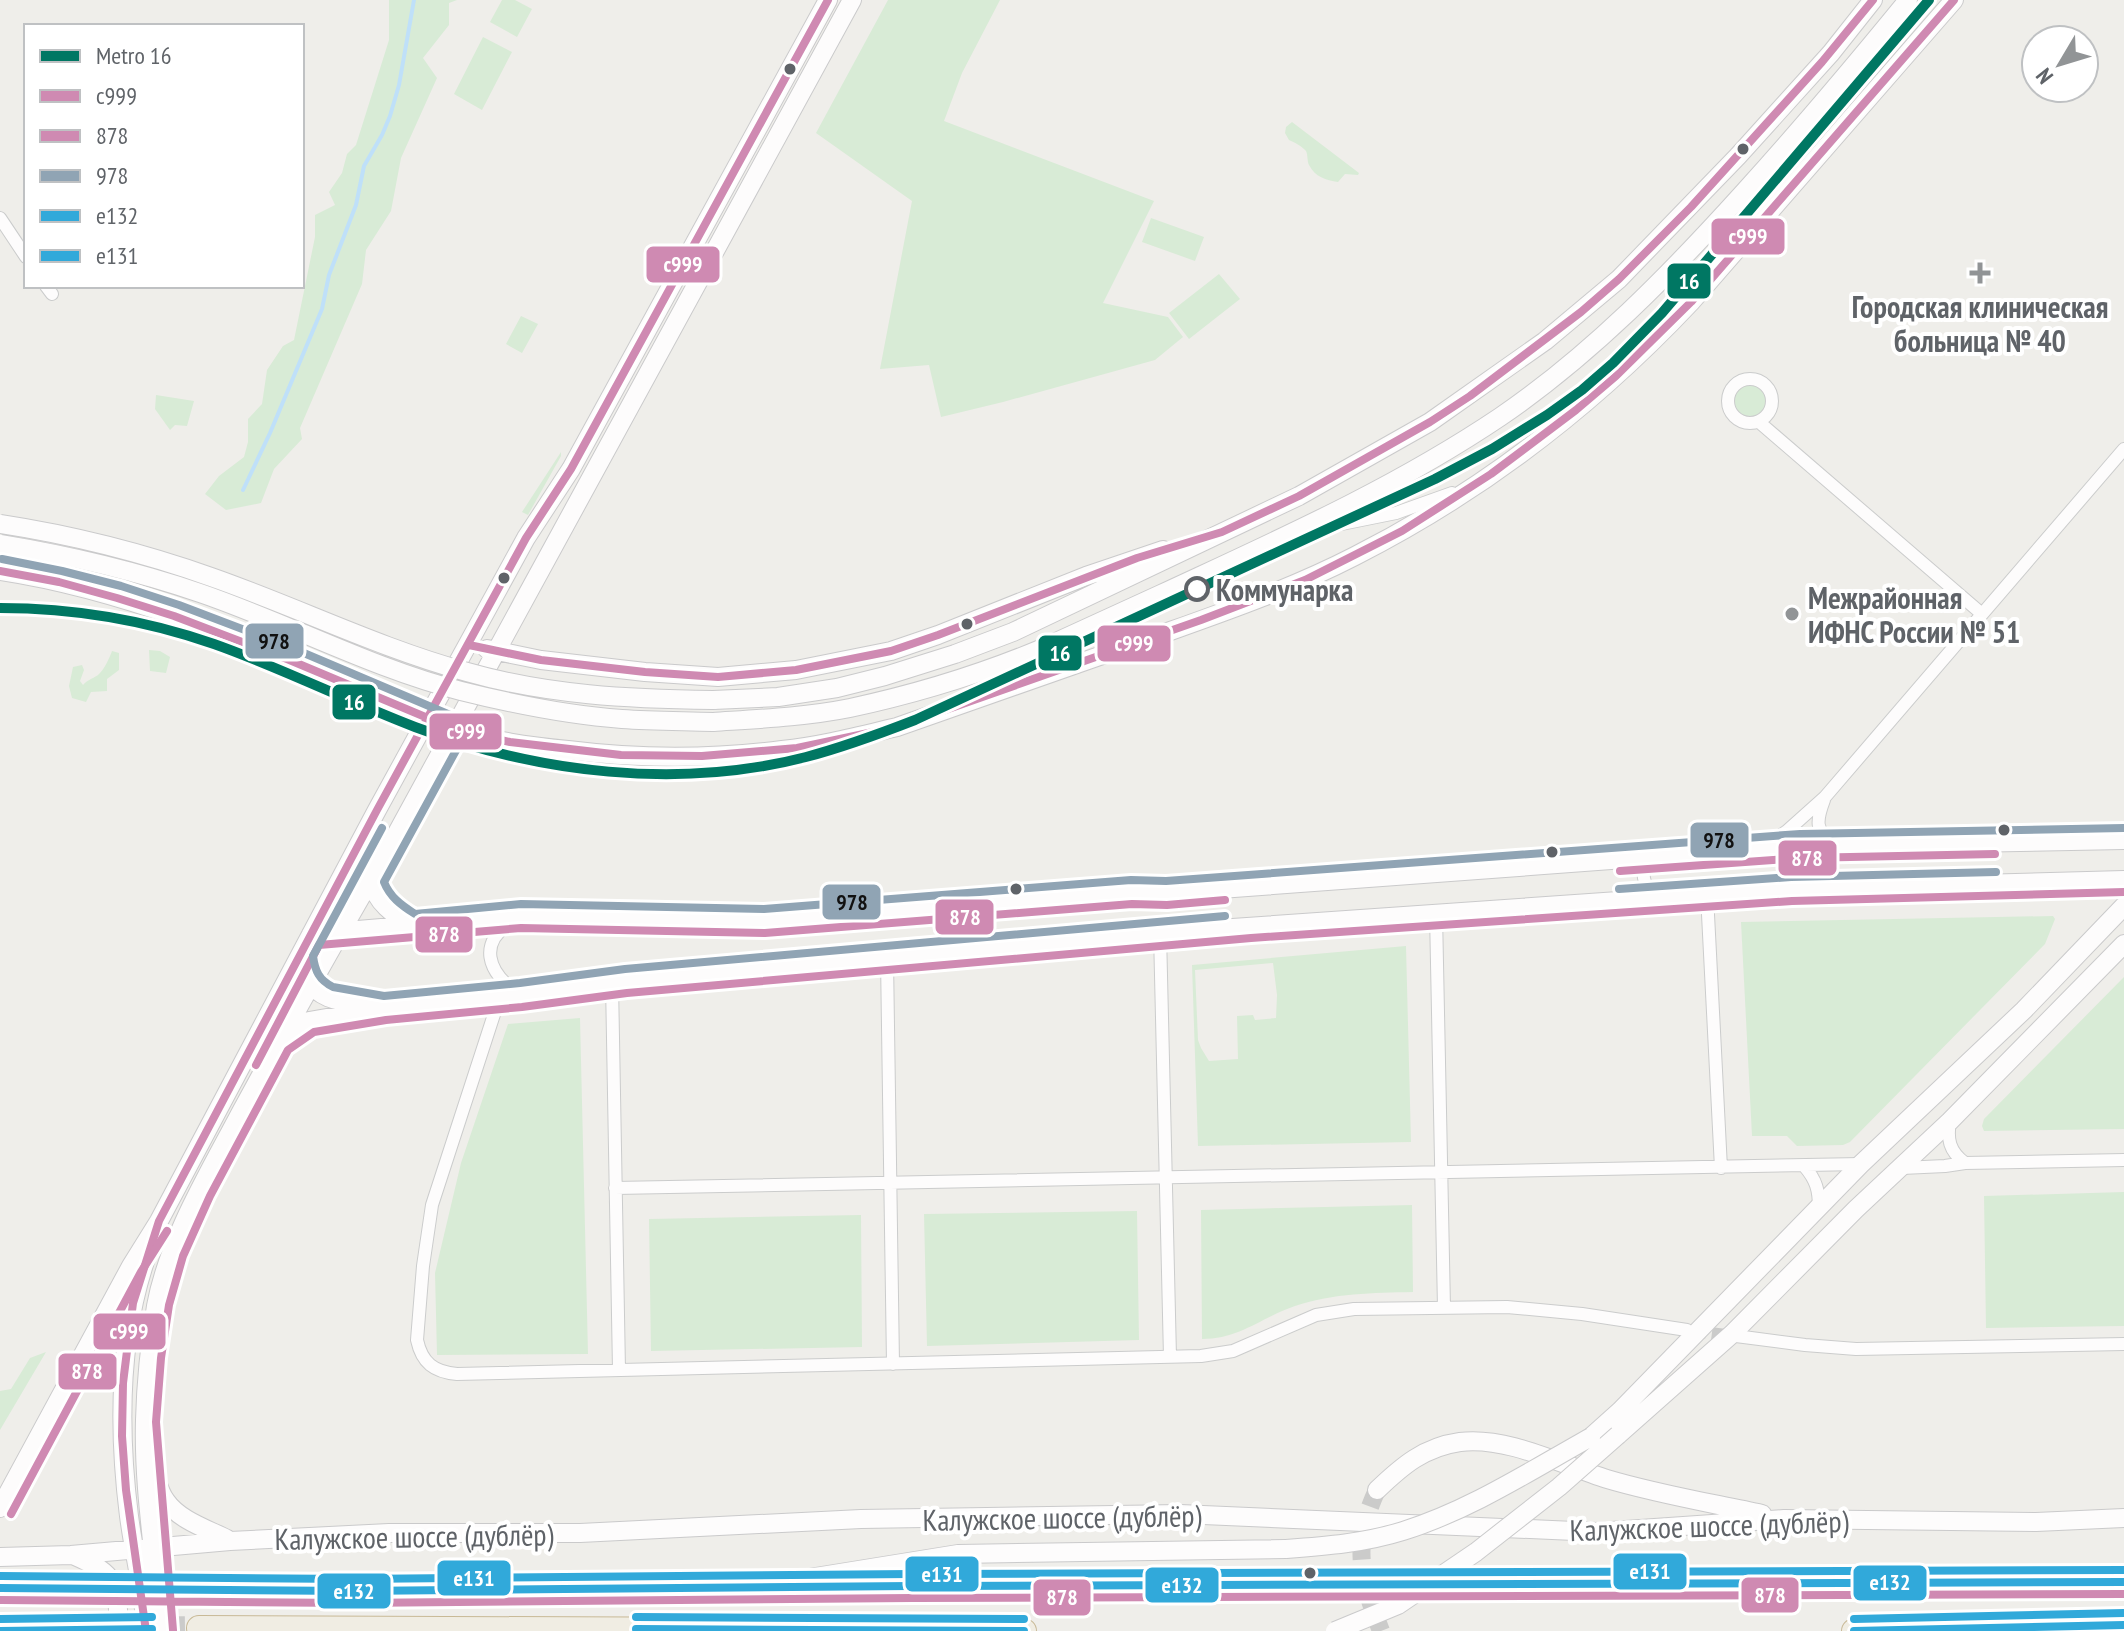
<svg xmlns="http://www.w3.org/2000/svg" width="2124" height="1631" font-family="'PT Sans Narrow',sans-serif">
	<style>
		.green { fill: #d8ebd6; fill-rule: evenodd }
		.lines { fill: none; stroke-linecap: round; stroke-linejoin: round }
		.stream { stroke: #bfe0f9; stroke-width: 4 }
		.street-tunnel { stroke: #cbcbca; stroke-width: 12; stroke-dasharray: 12 6; stroke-linecap: butt }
		.secondary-tunnel { stroke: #cbcbca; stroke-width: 18; stroke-dasharray: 18 9; stroke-linecap: butt }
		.highway-tunnel { stroke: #cbcbca; stroke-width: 24; stroke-dasharray: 24 12; stroke-linecap: butt }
		.street-casing { stroke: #cbcccc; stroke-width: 14 }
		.secondary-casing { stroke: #cacacb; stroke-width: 20 }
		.highway-casing { stroke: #c8b996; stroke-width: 26 }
		.street { stroke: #fdfcfc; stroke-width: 12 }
		.secondary { stroke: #fdfcfc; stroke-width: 18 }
		.highway { stroke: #f0ede3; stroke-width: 24 }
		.secondary-bridge-casing { stroke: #cacacb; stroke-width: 20; stroke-linecap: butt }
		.secondary-bridge { stroke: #fdfcfc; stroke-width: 18 }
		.bus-1-casing { stroke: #fff; stroke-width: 14 }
		.bus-2-casing { stroke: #fff; stroke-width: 14 }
		.bus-3-casing { stroke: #fff; stroke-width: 14 }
		.bus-4-casing { stroke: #fff; stroke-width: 14 }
		.bus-5-casing { stroke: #fff; stroke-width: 14 }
		.bus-1 { stroke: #cf8ab2; stroke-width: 8 }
		.bus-2 { stroke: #cf8ab2; stroke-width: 8 }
		.bus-3 { stroke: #90a4b4; stroke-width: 8 }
		.bus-4 { stroke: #31a9da; stroke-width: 8 }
		.bus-5 { stroke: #31a9da; stroke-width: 8 }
		.metro-1-casing { stroke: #fff; stroke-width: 16 }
		.metro-1 { stroke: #007763; stroke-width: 10 }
		.bus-dot { fill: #5f6368; stroke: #fff; stroke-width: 3 }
		.poi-dot { fill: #919496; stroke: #fff; stroke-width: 3 }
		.stop-dot { fill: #fff; stroke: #5f6368; stroke-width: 4 }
		.labels { text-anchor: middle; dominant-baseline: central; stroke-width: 8; stroke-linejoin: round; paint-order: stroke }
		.poi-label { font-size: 30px; font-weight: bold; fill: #5f6368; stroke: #fff }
		.stop-label { font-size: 30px; font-weight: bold; fill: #5f6368; stroke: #fff; text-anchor: start }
		.street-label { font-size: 30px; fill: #5f6368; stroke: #fff }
		.line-badge { stroke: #fff; stroke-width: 3 }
		.badge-label { font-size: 22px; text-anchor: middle; font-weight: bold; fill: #fff }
		.pale-badge-label { font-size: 22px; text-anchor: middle; font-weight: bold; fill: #111 }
	</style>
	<rect width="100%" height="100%" fill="#efeeea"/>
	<!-- green -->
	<path class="green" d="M389 0H457L449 3V25L423 58 437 78 401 158 391 211 366 250 362 284 300 428 302 439 274 469 261 503 226 510 205 494 219 476 244 457 248 442V419L262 404 267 370 283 346 294 340 315 237V215L335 205 329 192 342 173 347 154 356 145 389 40Z
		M502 0H515L532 9 517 37 490 22Z
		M888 0H1000L962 73 944 121 1154 201 1103 303 1168 317 1183 337 1155 360 1003 402 941 417 929 365 880 369 912 201 816 133Z
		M483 37 512 52 482 110 454 94Z
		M1292 122 1359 173 1358 175 1345 174 1338 182C1326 180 1315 177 1309 165 1307 161 1308 155 1306 151 1303 147 1294 142 1289 140L1285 133 1286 127Z
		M1151 218 1204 237 1195 261 1142 242Z
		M1219 274 1240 299 1189 339 1169 313Z
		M521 316 538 324 522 353 506 344Z
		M1734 401a16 16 0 1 1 32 0a16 16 0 1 1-32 0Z
		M156 395 194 401 187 426 175 425 170 430 155 409Z
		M561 452V456L528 515 522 512Z
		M149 650 160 651 170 657 166 673 150 671Z
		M112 651 119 653V670L107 679V691L91 692 86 702 72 698 69 686 73 667 82 665 84 670 80 681 83 685C88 679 95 678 99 674 104 670 110 657 112 651Z
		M2053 916 2055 919 2045 944 1850 1142 1843 1145 1797 1146 1787 1136H1752L1741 922Z
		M1406 946 1411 1142 1198 1146 1192 965ZM1273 963 1277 995 1276 1018 1255 1020 1253 1015 1237 1016 1238 1059 1209 1061 1201 1048 1198 1040 1195 970Z
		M2124 977V1129L1984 1131 1982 1126 1984 1119Z
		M580 1018 588 1354 437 1355 435 1273 461 1163 508 1024Z
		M2124 1192V1326L1986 1328 1984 1196Z
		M1412 1205 1413 1292C1373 1293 1334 1293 1295 1306 1262 1317 1240 1339 1202 1339L1201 1210Z
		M1137 1211 1139 1340 927 1346 924 1214Z
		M861 1215 862 1347 651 1351 649 1219Z
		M46 1352 0 1430V1391L11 1389 30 1358Z"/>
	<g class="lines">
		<!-- stream -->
		<path class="stream" d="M243 490 270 433 322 309 329 275 356 205 364 166 382 135 390 116 399 85 414 0"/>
		<!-- street-tunnel -->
		<path class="street-tunnel" d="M1694 1331 1735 1336"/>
		<!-- secondary-tunnel -->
		<path class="secondary-tunnel" d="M1377 1490C1352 1544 1360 1577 1381 1631"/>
		<!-- highway-tunnel -->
		<path class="highway-tunnel" d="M53 1587 200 1589
			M53 1630 199 1628"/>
		<!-- street casing -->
		<g class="street-casing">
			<path id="street" d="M0 218 26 257
				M46 286 52 294
				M1728 401a22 22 0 1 1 44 0a22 22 0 1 1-44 0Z
				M1759 422 1982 614
				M1307 531 1396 513 1452 493
				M1824 800C1816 821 1815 830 1833 845
				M1765 846 1787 831 1825 797 2124 449
				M1654 857C1638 871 1642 886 1658 898
				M1707 895 1721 1168
				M1436 914 1444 1308
				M515 920C476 941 487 974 520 994
				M1160 933 1170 1357
				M887 959 893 1364
				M612 983 619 1370
				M500 996 432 1205 423 1266 417 1340C422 1363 434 1372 457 1374L1201 1356 1233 1351 1316 1315 1354 1309 1507 1307 1582 1314 1687 1330
				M1950 1121C1947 1139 1949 1151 1965 1163
				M1805 1167C1816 1180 1819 1190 1819 1208
				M1902 1168 1945 1166 1965 1163 2124 1160
				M615 1188 1861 1164
				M1736 1336 1805 1345 1856 1349 2124 1344"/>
		</g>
		<!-- secondary casing -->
		<g class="secondary-casing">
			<path id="secondary" d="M0 571C159 595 306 670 454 729 491 741 529 746 568 750 639 759 711 759 782 750 821 746 859 736 897 727 980 698 1064 669 1148 639 1218 614 1289 590 1355 556 1481 492 1595 404 1691 302L1954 0
				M487 649 541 660 645 672 718 677 796 670 891 651 938 635 1086 576 1163 550
				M713 700 778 697 837 688 885 676 955 654 1013 632 1299 496 1430 422 1545 341 1619 279 1738 156 1831 53 1873 0
				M713 722C758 719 805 717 850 708 915 694 981 674 1043 648 1082 630 1121 612 1161 594 1277 540 1393 489 1500 417 1591 355 1670 274 1744 192 1801 129 1855 65 1908 0
				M371 880C376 903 393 914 412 926
				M311 934 521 916 764 921 1132 892 1166 893 1801 846 2124 840
				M303 976C321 1001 338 1001 367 1005
				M279 1042 309 1021 384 1008 521 995 626 981 887 959 1160 933 1791 889 2124 880
				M1618 1435 1732 1334 1856 1209 1950 1121 2124 944
				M1591 1437 1620 1411 1861 1164 2024 1010 2124 906
				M153 1470C157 1481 159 1492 166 1501 179 1520 207 1529 227 1539
				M1377 1490C1402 1466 1424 1447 1460 1442 1507 1436 1562 1465 1607 1479 1657 1494 1711 1503 1762 1514
				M0 1508 131 1266 159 1221 377 810 526 538 571 469 828 0
				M75 1556C119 1575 117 1585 119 1631
				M0 1557 71 1555 230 1541 389 1533H580L861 1519 1180 1514 1597 1532 1784 1519 2036 1522 2124 1518
				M803 1579 958 1554 1286 1549
				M146 1631C144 1592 134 1555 129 1516 118 1429 118 1334 149 1250
				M161 1631C156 1561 143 1490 145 1420 146 1382 150 1343 156 1306 168 1240 210 1171 241 1112 286 1029 332 946 380 864L852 0"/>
		</g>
		<!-- highway casing -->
		<g class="highway-casing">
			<path id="highway" d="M0 1588 53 1587
				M200 1589 353 1591 912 1586 2124 1582
				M199 1628 1024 1631
				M0 1631 53 1630
				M1854 1631 2124 1625"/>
		</g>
		<!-- street -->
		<use href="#street" class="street"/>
		<!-- secondary -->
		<use href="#secondary" class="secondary"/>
		<!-- highway -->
		<use href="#highway" class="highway"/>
		<!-- secondary-bridge casing -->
		<g class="secondary-bridge-casing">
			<path id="secondary-bridge" d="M0 524C72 535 143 553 211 577 297 607 379 648 467 672 548 695 629 699 713 700
				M0 544C67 555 135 571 200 593 288 623 371 668 461 691 513 704 568 715 622 719 652 721 683 721 713 722
				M1286 1549C1326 1546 1365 1543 1403 1531 1470 1510 1530 1471 1591 1437
				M1335 1631 1398 1605 1476 1552 1559 1487 1618 1435"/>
		</g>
		<!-- secondary-bridge -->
		<use href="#secondary-bridge" class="secondary-bridge"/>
		<!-- bus-1 casing -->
		<g class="bus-1-casing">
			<path id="bus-1" d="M0 571 59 582 117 598 174 616 287 659 454 729 510 742 621 755 702 756 797 748 897 727 1201 620 1305 580 1402 531 1491 474 1576 410 1616 376 1691 302 1954 0
				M469 645 541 660 645 672 718 677 796 670 891 651 938 635 1137 558 1222 532 1299 496 1430 422 1470 396 1581 312 1619 279 1691 207 1822 62 1873 0
				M146 1631 126 1490 122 1436 123 1383 133 1303 159 1221 377 810 526 538 571 469 828 0"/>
		</g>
		<!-- bus-2 casing -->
		<g class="bus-2-casing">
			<path id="bus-2" d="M1620 871 1802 858 1995 854
				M256 1065 319 945 521 928 765 933 1132 904 1167 905 1225 900
				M11 1514 141 1272 167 1231
				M0 1600 353 1603 912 1598 2124 1594
				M173 1630 156 1422 161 1358 169 1305 183 1256 210 1196 288 1050 314 1032 386 1020 522 1007 627 993 1251 938 1792 901 2124 892"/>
		</g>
		<!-- bus-3 casing -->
		<g class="bus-3-casing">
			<path id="bus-3" d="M2 559 62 571 121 586 179 605 292 648 462 720 465 726V734L384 882C390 897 401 905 415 914L521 904 764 909 1131 880 1166 881 1800 834 2124 828
				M382 828 313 956C315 971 319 980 333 987L384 996 520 983 625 969 1225 916
				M1619 889 1791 877 1996 872"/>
		</g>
		<!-- bus-4 casing -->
		<g class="bus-4-casing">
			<path id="bus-4" d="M0 1588 353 1591 912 1586 2124 1582
				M636 1629 1024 1631
				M0 1631 152 1629
				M1854 1631 2124 1625"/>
		</g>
		<!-- bus-5 casing -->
		<g class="bus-5-casing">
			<path id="bus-5" d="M0 1576 353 1579 912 1574 2124 1570
				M636 1617 1024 1619
				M0 1619 152 1617
				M1854 1619 2124 1613"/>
		</g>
		<!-- bus-1 -->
		<use href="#bus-1" class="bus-1"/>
		<!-- bus-2 -->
		<use href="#bus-2" class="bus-2"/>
		<!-- bus-3 -->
		<use href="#bus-3" class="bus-3"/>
		<!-- bus-4 -->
		<use href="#bus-4" class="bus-4"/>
		<!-- bus-5 -->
		<use href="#bus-5" class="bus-5"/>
		<!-- metro-1 casing -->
		<g class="metro-1-casing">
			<path id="metro-1" d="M0 608C73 608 145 620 214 644 282 668 347 701 415 727 538 773 678 790 806 757 844 747 879 734 915 720L1435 479 1492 449 1547 415 1582 390 1613 363 1662 313 1929 0"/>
		</g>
		<!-- metro-1 -->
		<use href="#metro-1" class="metro-1"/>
	</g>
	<!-- markers -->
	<g class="bus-dot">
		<circle cx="790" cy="69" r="7"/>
		<circle cx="1743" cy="149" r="7"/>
		<circle cx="504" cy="578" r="7"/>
		<circle cx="967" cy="624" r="7"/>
		<circle cx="2004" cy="830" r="7"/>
		<circle cx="1552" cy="852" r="7"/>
		<circle cx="1016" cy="889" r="7"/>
		<circle cx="1310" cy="1573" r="7"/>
	</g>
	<g class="poi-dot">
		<path d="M1976 261h8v8h8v8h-8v8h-8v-8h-8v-8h8z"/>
		<circle cx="1792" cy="614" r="8"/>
	</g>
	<circle class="stop-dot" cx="1197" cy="589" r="11"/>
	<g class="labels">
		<!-- poi labels -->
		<g class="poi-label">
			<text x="1980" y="306">Городская клиническая<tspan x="1980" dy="34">больница № 40</tspan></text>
			<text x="1808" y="597" text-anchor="start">Межрайонная<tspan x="1808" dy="34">ИФНС России № 51</tspan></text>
		</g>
		<!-- stop labels -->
		<g class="stop-label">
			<text x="1216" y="589">Коммунарка</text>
		</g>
		<!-- street labels -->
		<g class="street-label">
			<text transform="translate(1062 1517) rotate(-1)">Калужское шоссе (дублёр)</text>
			<text transform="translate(1709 1525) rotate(-2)">Калужское шоссе (дублёр)</text>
			<text transform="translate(414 1536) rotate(-1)">Калужское шоссе (дублёр)</text>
		</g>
	</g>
	<g class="line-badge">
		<rect x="1710" y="217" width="76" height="39" rx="8" fill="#cf8ab2"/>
		<rect x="645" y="245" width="76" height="39" rx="8" fill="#cf8ab2"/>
		<rect x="1666" y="262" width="46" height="38" rx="8" fill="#007763"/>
		<rect x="244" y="622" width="61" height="38" rx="8" fill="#90a4b4"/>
		<rect x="1096" y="624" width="76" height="39" rx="8" fill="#cf8ab2"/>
		<rect x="1037" y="634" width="46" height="38" rx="8" fill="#007763"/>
		<rect x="331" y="683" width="46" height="38" rx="8" fill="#007763"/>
		<rect x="428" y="712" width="75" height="39" rx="8" fill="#cf8ab2"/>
		<rect x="1689" y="821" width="61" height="38" rx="8" fill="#90a4b4"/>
		<rect x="1777" y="839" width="61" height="38" rx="8" fill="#cf8ab2"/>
		<rect x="821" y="883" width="61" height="38" rx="8" fill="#90a4b4"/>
		<rect x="934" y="898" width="61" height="38" rx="8" fill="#cf8ab2"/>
		<rect x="414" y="915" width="60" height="39" rx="8" fill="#cf8ab2"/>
		<rect x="92" y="1312" width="75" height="39" rx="8" fill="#cf8ab2"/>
		<rect x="57" y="1352" width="61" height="39" rx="8" fill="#cf8ab2"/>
		<rect x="1612" y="1552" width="76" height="39" rx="8" fill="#31a9da"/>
		<rect x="904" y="1555" width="76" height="38" rx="8" fill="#31a9da"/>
		<rect x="436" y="1559" width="76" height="38" rx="8" fill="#31a9da"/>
		<rect x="1852" y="1564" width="76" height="38" rx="8" fill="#31a9da"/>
		<rect x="1144" y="1566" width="76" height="38" rx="8" fill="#31a9da"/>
		<rect x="316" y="1572" width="76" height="38" rx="8" fill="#31a9da"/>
		<rect x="1740" y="1576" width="60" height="38" rx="8" fill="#cf8ab2"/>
		<rect x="1032" y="1578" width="60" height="39" rx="8" fill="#cf8ab2"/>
	</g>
	<g class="badge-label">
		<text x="1748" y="244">с999</text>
		<text x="683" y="272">с999</text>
		<text x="1689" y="289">16</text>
		<text x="1134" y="651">с999</text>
		<text x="1060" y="661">16</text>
		<text x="354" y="710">16</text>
		<text x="466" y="739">с999</text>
		<text x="1807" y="866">878</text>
		<text x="965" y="925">878</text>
		<text x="444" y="942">878</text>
		<text x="129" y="1339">с999</text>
		<text x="87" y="1379">878</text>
		<text x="1650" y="1579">е131</text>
		<text x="942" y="1582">е131</text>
		<text x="474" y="1586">е131</text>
		<text x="1890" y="1590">е132</text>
		<text x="1182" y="1593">е132</text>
		<text x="354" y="1599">е132</text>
		<text x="1770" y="1603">878</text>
		<text x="1062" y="1605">878</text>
	</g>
	<g class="pale-badge-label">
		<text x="274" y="649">978</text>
		<text x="1719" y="848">978</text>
		<text x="852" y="910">978</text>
	</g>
	<!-- legend -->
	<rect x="24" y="24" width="280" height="264" fill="#ffffff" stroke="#bfc1c3" stroke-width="2"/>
	<rect x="40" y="50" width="40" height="12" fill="#007763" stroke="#bfc1c3" stroke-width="2"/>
	<text x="96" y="64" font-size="24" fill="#5f6368">Metro 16</text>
	<rect x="40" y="90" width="40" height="12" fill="#cf8ab2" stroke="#bfc1c3" stroke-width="2"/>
	<text x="96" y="104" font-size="24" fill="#5f6368">с999</text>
	<rect x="40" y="130" width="40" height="12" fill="#cf8ab2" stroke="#bfc1c3" stroke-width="2"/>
	<text x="96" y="144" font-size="24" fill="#5f6368">878</text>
	<rect x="40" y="170" width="40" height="12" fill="#90a4b4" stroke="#bfc1c3" stroke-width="2"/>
	<text x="96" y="184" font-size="24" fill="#5f6368">978</text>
	<rect x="40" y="210" width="40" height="12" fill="#31a9da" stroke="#bfc1c3" stroke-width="2"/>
	<text x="96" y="224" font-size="24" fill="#5f6368">е132</text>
	<rect x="40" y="250" width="40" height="12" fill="#31a9da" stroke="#bfc1c3" stroke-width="2"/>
	<text x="96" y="264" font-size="24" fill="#5f6368">е131</text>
	<!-- north arrow -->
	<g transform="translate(2060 64) rotate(232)"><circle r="38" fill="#ffffff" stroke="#bfc1c3" stroke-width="2"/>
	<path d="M0-6L14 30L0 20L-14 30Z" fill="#919496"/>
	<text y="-12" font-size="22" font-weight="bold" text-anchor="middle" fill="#5f6368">N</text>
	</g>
</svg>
